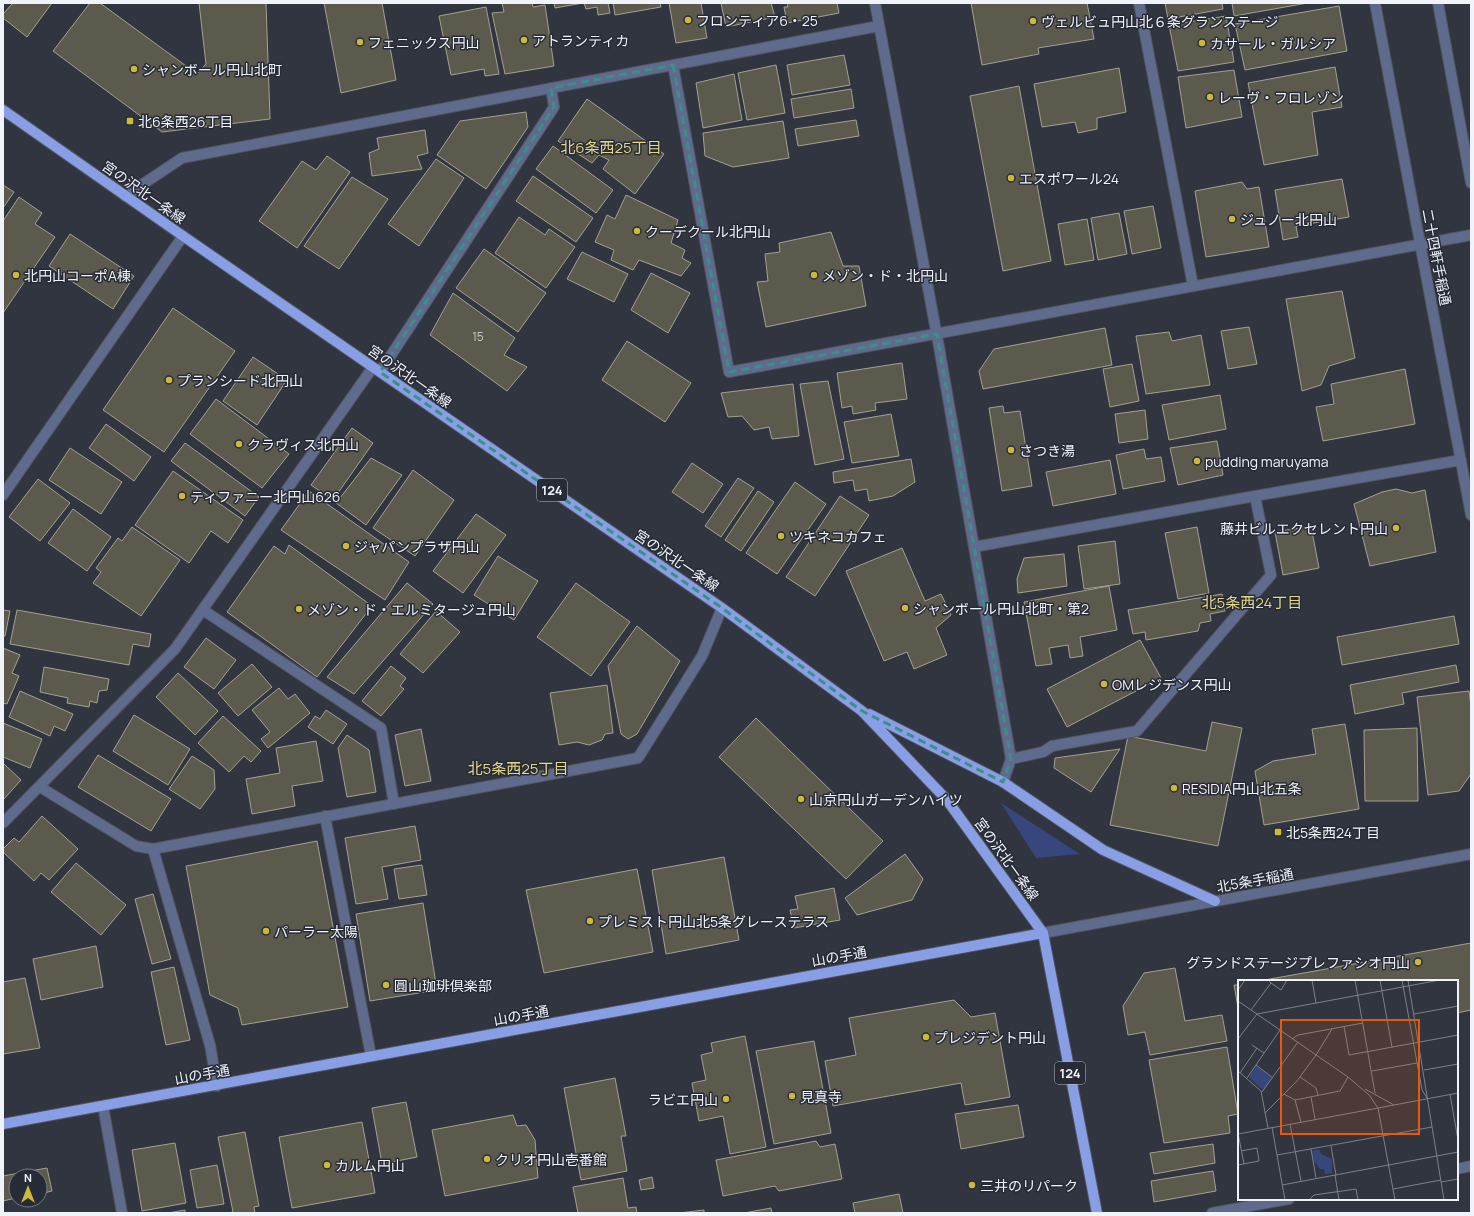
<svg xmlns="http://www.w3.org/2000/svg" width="1474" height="1216" font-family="Manrope,'Noto Sans JP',sans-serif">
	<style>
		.green { fill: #37477d }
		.building { fill: #5c5a4d; stroke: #a3a193 }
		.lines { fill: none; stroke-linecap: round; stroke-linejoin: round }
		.minor-casing { stroke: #50535e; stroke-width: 12 }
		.major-casing { stroke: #50535e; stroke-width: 12 }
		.minor { stroke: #5f6b8d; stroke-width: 10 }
		.major { stroke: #889fe5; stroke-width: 10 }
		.marked { fill: none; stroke: #3c8f8a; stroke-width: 3; stroke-dasharray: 8 5; stroke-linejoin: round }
		.poi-dot { fill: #ccb939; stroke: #272b35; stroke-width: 1.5 }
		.labels { text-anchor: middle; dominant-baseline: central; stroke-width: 3; stroke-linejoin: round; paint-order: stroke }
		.number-label { font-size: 12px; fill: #cbcdcf }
		.shield { fill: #272b35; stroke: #b4b7bf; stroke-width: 1 }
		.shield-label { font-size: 13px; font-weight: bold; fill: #f0f3fa }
		.poi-label { font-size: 14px; fill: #f0f3fa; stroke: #272b35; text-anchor: start }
		.street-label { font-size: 14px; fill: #f0f3fa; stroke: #272b35 }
		.neighbourhood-label { font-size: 15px; fill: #e3d789; stroke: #272b35 }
		.inset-road { fill: none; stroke: #7d818a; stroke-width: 1 }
		.view { fill: #e8590c; fill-opacity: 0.15; stroke: #e8590c; stroke-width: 2 }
		.inset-edge { fill: none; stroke: #f0f3fa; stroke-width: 2 }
	</style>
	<rect width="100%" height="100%" fill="#313540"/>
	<!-- green -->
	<path class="green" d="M1001 803 1080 854 1036 858Z"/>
	<!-- building -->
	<path class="building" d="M13 3H52L27 37 3 18V14Z
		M90 3H100L197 74 206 64 199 3H266L270 119 162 132 53 51Z
		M324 3H382L396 80 341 93Z
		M502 3H532L533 7 545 5 554 66 505 74 492 13 504 12Z
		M554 3H583L555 8Z
		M584 3H608L610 13 598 15 597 7 586 9Z
		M613 3H660L661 7 615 15Z
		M669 3H701L707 38 676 43Z
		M721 3H771L775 17 726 27Z
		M787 3H837L839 13 787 23 784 7H788Z
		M971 3H1087L1094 39 1038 48 1039 54 982 65Z
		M1165 3H1222L1223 9 1168 19Z
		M1232 3H1308L1234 16Z
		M1339 6 1347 51 1245 70 1235 24Z
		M486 7 499 74 485 76 484 69 451 75 439 16Z
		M1226 16 1234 62 1178 71 1169 25Z
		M844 55 850 85 792 95 787 65Z
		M776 65 785 113 747 120 738 73Z
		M1335 67 1342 107 1312 112 1318 155 1264 165 1248 83Z
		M1119 68 1126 112 1097 118V129L1078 133 1075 122 1042 127 1034 84Z
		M1234 70 1242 117 1186 128 1178 77Z
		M734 74 742 120 703 128 696 83Z
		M1019 86 1051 261 1003 271 970 96Z
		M851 89 854 108 794 118 791 99Z
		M587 99 664 154 635 194 603 169 609 160 599 155 592 163 558 141Z
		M526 112 528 127 486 189 437 155 460 121Z
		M856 120 859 136 798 146 795 129Z
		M783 121 789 158 733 167 705 156 703 133Z
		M425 130 428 153 417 156 422 169 372 176 369 153 379 149 377 138Z
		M553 146 613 190 596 213 536 169Z
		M327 156 350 172 297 248 259 221 302 161 316 170Z
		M436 159 464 178 419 246 388 224Z
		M533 176 593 218 576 242 516 201Z
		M352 177 388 199 339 269 304 246Z
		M1342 179 1349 217 1296 226 1298 237 1283 240 1275 190Z
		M1242 182 1247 189 1259 187 1269 247 1206 257 1195 191Z
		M3 185 14 192 3 208Z
		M626 195 678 220 671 243 685 250 682 258 691 263 681 276 639 260 633 270 611 260 614 250 595 242 607 215 615 219Z
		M19 197 42 213 35 224 55 237 3 313V221Z
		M1153 206 1161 248 1132 254 1124 211Z
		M1119 213 1127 254 1098 260 1091 218Z
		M519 217 545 235 549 229 575 247 546 288 495 253Z
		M1087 219 1094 260 1065 265 1058 224Z
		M831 232 843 266H859L866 306 766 327 757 282 768 281 765 254 780 252 779 243Z
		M70 234 134 276 113 309 49 266Z
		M484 249 546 293 518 332 456 288Z
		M582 252 628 274 614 302 567 279Z
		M651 273 690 293 668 333 631 310Z
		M1342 291 1355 358 1329 366 1321 385 1302 391 1286 299Z
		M453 293 515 338 504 355 527 367 507 391 430 335Z
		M173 308 235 351 164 452 103 410Z
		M1249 327 1257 364 1228 369 1221 331Z
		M1105 328 1112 365 983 389 979 371 994 349Z
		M1169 332 1172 341 1201 335 1210 385 1146 394 1136 336Z
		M627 341 691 383 665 422 602 380Z
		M253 357 287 380 257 425 223 401Z
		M902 363 907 399 875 403 876 410 853 414 852 406 842 408 837 373Z
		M1132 364 1139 401 1110 407 1103 369Z
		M1405 369 1415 424 1323 441 1316 407 1334 404 1331 384Z
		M828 381 844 459 815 465 800 384Z
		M793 384 799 436 772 439 769 427 754 430 742 416 728 417 721 393Z
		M1220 395 1226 429 1169 440 1162 405Z
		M216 399 289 454 262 488 190 434Z
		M1003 406 1004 413 1020 411 1032 486 1002 491 989 408Z
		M1145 410 1148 439 1119 443 1115 414Z
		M891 414 899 456 852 463 844 422Z
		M106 424 151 457 134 481 89 448Z
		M352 428 373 443 333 500 311 485Z
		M1217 441 1223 475 1178 485 1170 448Z
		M185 443 259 497 245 516 171 461Z
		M70 448 122 482 101 514 49 480Z
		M1144 449 1146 459 1161 457 1165 481 1123 489 1116 455Z
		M371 458 402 475 366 525 336 503Z
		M911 459 915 482 893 496 869 501 867 489 855 491 853 480 834 483 833 472Z
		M1110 460 1116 494 1053 506 1046 472Z
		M692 463 723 484 703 513 672 492Z
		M413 470 454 500 415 556 373 528Z
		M173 471 243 520 228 543 211 531 189 563 135 525Z
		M738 478 754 488 721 537 705 526Z
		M38 479 70 503 40 541 9 517Z
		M795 482 826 504 777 574 746 553Z
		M1396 489 1412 493 1425 490 1436 552 1370 566 1354 504 1382 492Z
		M309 491 409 562 385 600 281 530Z
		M758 491 774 502 741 551 725 540Z
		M840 496 869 515 815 596 786 577Z
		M73 509 111 537 87 571 48 543Z
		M476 514 506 535 463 593 433 571Z
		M1311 526 1319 568 1283 575 1275 532Z
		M132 527 180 560 141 616 93 583 101 572 96 568 118 538 122 541Z
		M1197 527 1209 593 1178 599 1165 533Z
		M1115 541 1120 584 1084 589 1078 546Z
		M289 545 372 606 317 677 227 612 274 546 285 554Z
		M902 548 925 601 941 594 951 615 936 628 947 655 914 669 907 652 884 661 846 571Z
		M1064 554 1067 586 1018 593 1017 579 1024 558Z
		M498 556 538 581 514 620 474 595Z
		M407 583 433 604 354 694 327 677Z
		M576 583 630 622 591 676 537 637Z
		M1109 586 1117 630 1080 637 1083 656 1070 658 1068 645 1049 648 1052 664 1036 666 1024 602Z
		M1222 594 1225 611 1210 614 1211 621 1200 623 1198 631 1146 640 1145 632 1133 634 1128 610Z
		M3 610 10 611 5 636H3Z
		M17 610 151 634 149 647 133 644 129 665 10 644Z
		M436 611 460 632 423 673 400 654Z
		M1454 616 1459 644 1342 665 1337 637Z
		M637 626 680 661 637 734 628 739 621 734 608 666Z
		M206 638 236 660 214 689 184 667Z
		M1140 640 1161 678 1067 727 1047 689Z
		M3 648 20 655 12 673 19 676 7 704 3 703Z
		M252 664 272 687 238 716 218 693Z
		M1456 665 1459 682 1402 693 1404 704 1355 714 1350 685Z
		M391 666 406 678 400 686 404 689 381 716 362 701Z
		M44 667 109 679 107 690 99 691 97 703 90 701 89 707 67 703 68 698 40 692Z
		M178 673 218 711 195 735 156 697Z
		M607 685 613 733 605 734 602 740 589 745 577 742 559 745 550 693Z
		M279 688 288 699 295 694 310 713 268 748 261 739 270 732 252 710Z
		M20 691 73 714 65 731 54 726 50 736 9 717Z
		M1469 691 1471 706V774L1459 791 1428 795 1417 697Z
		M326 710 347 724 333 744 308 727 315 716 320 719Z
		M134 715 190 749 168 785 113 751Z
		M223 716 261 751 251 762 244 756 229 772 198 743Z
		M756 718 883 841 846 879 719 757Z
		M1212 722 1242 728 1218 846 1110 825 1128 736 1206 751Z
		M3 723 42 739 30 768 3 757Z
		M1345 724 1359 809 1264 825 1255 771 1273 761 1316 754 1312 729Z
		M1417 728 1418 801H1365L1364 730Z
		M421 729 431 781 405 786 395 735Z
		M347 735 369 750 376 792 347 797 338 748Z
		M316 741 323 781 292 786 295 806 252 814 246 779 280 773 276 748Z
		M1120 749 1091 792 1054 768 1055 758Z
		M98 755 171 799 151 831 78 787Z
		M192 756 214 770 215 789 200 809 169 789Z
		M4 764 21 780 3 800V765Z
		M42 816 78 849 49 880 41 873 34 881 3 852V849L14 838 19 842Z
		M415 826 421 860 382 867 388 899 356 904 345 838Z
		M317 841 348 1007 242 1025 238 1008 210 995 186 866Z
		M905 854 923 879 912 900 857 915 845 898Z
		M724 857 739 940 666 954 652 870Z
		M76 863 126 905 101 935 51 892Z
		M422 865 427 895 399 899 394 869Z
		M637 869 653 952 544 973 526 890Z
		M834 888 840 920 794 928 790 910 798 909 795 896Z
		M153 894 171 959 152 964 135 899Z
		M423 903 437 990 370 1001 356 914Z
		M1471 943V1010L1457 1013V981H1259Z
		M96 946 103 987 41 1000 33 959Z
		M174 967 190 1040 166 1045 151 972Z
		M1175 968 1185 1021 1222 1015 1227 1041 1150 1055 1145 1032 1128 1035 1123 1006 1144 973Z
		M25 978 40 1048 3 1054V982Z
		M1234 985H1239V1013Z
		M954 1000 971 1017 995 1013 1010 1097 965 1105 961 1083 833 1106 825 1061 856 1055 849 1018Z
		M745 1036 766 1147 730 1154 723 1116 699 1121 692 1083 706 1080 701 1055 713 1052 711 1043Z
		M814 1041 831 1133 774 1144 756 1051Z
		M1227 1047 1238 1114 1228 1116 1230 1133 1164 1143 1149 1060Z
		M615 1078 626 1136H621L627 1171 581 1180 564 1088Z
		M406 1102 417 1157 382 1164 372 1108Z
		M1018 1105 1024 1137 961 1149 955 1114Z
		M513 1115 517 1126 526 1125 535 1140 538 1178 445 1196 432 1130Z
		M362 1122 375 1193 292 1208 279 1137Z
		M245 1132 259 1206 254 1207 255 1213H228L233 1212 218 1137Z
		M816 1141 820 1147 835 1144 842 1179 779 1191 775 1186 723 1196 716 1160Z
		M175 1143 186 1203 142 1211 132 1150Z
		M1213 1144 1215 1163 1154 1174 1150 1153Z
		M217 1165 224 1204 197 1208 190 1170Z
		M47 1168 52 1191 40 1194V1176H16V1198L3 1201V1176Z
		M1213 1171 1216 1191 1154 1202 1151 1181Z
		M652 1177 654 1188 641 1190 639 1180Z
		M623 1178 628 1208 636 1207 637 1213H578L573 1187Z
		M899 1194 903 1213H855L853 1203Z
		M771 1208 772 1213H744Z
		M185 1210V1213H168Z
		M704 1210V1213H679Z"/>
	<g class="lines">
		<!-- minor casing -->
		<g class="minor-casing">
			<path id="minor" d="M875 3 939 347 1011 759 1003 782
				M1139 3 1193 286
				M1375 3 1471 515
				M1438 3 1471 183
				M673 65 729 372 1471 235
				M125 196 182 158 879 26
				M380 372 554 107 551 88
				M3 495 183 236
				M974 547 1255 496 1461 460
				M203 610 381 728 394 804
				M1011 759 1043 752 1052 746 1137 731 1271 575 1255 496
				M40 787 136 846 153 849 638 758 702 656 722 608
				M325 816 371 1056
				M3 823 175 649 373 367
				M153 849 210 1045 217 1086
				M1043 933 1471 854
				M103 1106 122 1213
				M1457 1169 1471 1166
				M1212 1213 1289 1199"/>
		</g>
		<!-- major casing -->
		<g class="major-casing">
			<path id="major" d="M3 110 183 236 722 608 862 711 947 800 1043 933 1097 1213
				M869 714 1003 782 1103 850 1215 901
				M3 1124 1043 933"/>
		</g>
		<!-- minor -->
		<use href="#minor" class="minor"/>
		<!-- major -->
		<use href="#major" class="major"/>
	</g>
	<!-- marked area -->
	<path class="marked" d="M673 65 729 372 937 334 1011 759 1003 782 862 711 722 608 380 372 554 107 551 88Z"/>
	<!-- markers -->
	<g class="poi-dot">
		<circle cx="688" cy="20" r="4"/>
		<circle cx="1033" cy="21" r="4"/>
		<circle cx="524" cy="40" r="4"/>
		<circle cx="360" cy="42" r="4"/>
		<circle cx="1202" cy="43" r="4"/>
		<circle cx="134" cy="69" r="4"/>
		<circle cx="1210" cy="97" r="4"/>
		<rect x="126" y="117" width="8" height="8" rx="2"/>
		<circle cx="1011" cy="178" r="4"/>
		<circle cx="1232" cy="219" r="4"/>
		<circle cx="637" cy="231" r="4"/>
		<circle cx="16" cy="275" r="4"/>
		<circle cx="814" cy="275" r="4"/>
		<circle cx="169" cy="380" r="4"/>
		<circle cx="239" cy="444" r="4"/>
		<circle cx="1011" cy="450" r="4"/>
		<circle cx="1197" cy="461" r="4"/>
		<circle cx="182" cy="496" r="4"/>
		<circle cx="1396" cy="528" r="4"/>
		<circle cx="781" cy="536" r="4"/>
		<circle cx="346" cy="546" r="4"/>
		<circle cx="905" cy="608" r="4"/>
		<circle cx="299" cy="609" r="4"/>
		<circle cx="1104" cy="684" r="4"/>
		<circle cx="1174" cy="788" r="4"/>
		<circle cx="801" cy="799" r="4"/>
		<rect x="1274" y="828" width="8" height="8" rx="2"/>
		<circle cx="590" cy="921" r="4"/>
		<circle cx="266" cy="931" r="4"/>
		<circle cx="1418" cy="962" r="4"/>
		<circle cx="386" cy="985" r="4"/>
		<circle cx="926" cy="1037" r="4"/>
		<circle cx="792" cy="1096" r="4"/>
		<circle cx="726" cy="1099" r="4"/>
		<circle cx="487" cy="1159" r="4"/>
		<circle cx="327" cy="1165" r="4"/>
		<circle cx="972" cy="1185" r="4"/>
	</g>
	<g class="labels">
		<!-- number labels -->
		<g class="number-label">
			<text x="478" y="336">15</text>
		</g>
		<!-- shield labels -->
		<g class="shield">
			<rect x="537" y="479" width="30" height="22" rx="3"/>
			<rect x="1055" y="1062" width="30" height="22" rx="3"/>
		</g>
		<g class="shield-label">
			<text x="552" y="490">124</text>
			<text x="1070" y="1073">124</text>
		</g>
		<!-- poi labels -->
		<g class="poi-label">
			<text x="696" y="20">フロンティア6・25</text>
			<text x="1041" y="21">ヴェルビュ円山北６条グランステージ</text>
			<text x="532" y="40">アトランティカ</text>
			<text x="368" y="42">フェニックス円山</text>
			<text x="1210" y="43">カサール・ガルシア</text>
			<text x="142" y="69">シャンボール円山北町</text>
			<text x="1218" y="97">レーヴ・フロレゾン</text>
			<text x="138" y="121">北6条西26丁目</text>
			<text x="1019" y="178">エスポワール24</text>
			<text x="1240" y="219">ジュノー北円山</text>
			<text x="645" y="231">クーデクール北円山</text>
			<text x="24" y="275">北円山コーポA棟</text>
			<text x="822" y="275">メゾン・ド・北円山</text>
			<text x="177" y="380">プランシード北円山</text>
			<text x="247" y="444">クラヴィス北円山</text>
			<text x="1019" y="450">さつき湯</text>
			<text x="1205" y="461">pudding maruyama</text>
			<text x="190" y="496">ティファニー北円山626</text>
			<text x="1388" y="528" text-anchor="end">藤井ビルエクセレント円山</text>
			<text x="789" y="536">ツキネコカフェ</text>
			<text x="354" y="546">ジャパンプラザ円山</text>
			<text x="913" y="608">シャンボール円山北町・第2</text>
			<text x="307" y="609">メゾン・ド・エルミタージュ円山</text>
			<text x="1112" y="684">OMレジデンス円山</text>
			<text x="1182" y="788">RESIDIA円山北五条</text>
			<text x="809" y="799">山京円山ガーデンハイツ</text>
			<text x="1286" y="832">北5条西24丁目</text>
			<text x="598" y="921">プレミスト円山北5条グレーステラス</text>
			<text x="274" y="931">パーラー太陽</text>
			<text x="1410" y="962" text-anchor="end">グランドステージプレファシオ円山</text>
			<text x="394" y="985">圓山珈琲倶楽部</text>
			<text x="934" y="1037">プレジデント円山</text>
			<text x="800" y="1096">見真寺</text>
			<text x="718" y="1099" text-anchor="end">ラビエ円山</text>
			<text x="495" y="1159">クリオ円山壱番館</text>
			<text x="335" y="1165">カルム円山</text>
			<text x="980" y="1185">三井のリパーク</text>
		</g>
		<!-- street labels -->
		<g class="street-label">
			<text transform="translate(144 192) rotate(35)">宮の沢北一条線</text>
			<text transform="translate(1437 257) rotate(79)">二十四軒手稲通</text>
			<text transform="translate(410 376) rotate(35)">宮の沢北一条線</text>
			<text transform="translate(677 560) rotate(34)">宮の沢北一条線</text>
			<text transform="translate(1007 859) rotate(54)">宮の沢北一条線</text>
			<text transform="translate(1255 880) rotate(-10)">北5条手稲通</text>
			<text transform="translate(839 956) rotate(-10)">山の手通</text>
			<text transform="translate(521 1015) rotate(-10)">山の手通</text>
			<text transform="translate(202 1074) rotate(-10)">山の手通</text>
		</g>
		<!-- neighbourhood labels -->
		<g class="neighbourhood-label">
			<text x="611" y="147">北6条西25丁目</text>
			<text x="1252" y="602">北5条西24丁目</text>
			<text x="518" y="768">北5条西25丁目</text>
		</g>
	</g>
	<!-- overview -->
	<g transform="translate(1238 980)">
		<rect width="220" height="220" fill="#313540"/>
		<path d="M18 86 34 98 25 110 11 97ZM81 169 83 174 94 179V193L87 194 86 189H82L76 181 74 171Z" fill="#37477d"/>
		<path class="inset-road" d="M74 0 78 23M117 0 137 113M142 0 154 67M164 0 184 110 189 118M170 0 206 220M33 3 43 10 49 0M0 10 7 0M0 21 110 97 131 115 140 128 157 220M13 30 33 3 30 0M176 34 220 26M106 46 111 75 220 55M0 59 19 34 202 0M54 59 60 55 125 43M14 65 26 73M78 75 94 49M18 85 35 98M186 90 220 84M0 91 23 111 30 148M134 91 179 83M2 93 19 68M62 97 78 108 80 115M9 98 42 50M127 109 156 125M24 112 60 62M46 114 57 120 102 111 110 97M212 114 220 160M73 117 77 139M57 120 63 142M140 128 220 113M27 133 59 101 78 75M52 144 63 201M34 147 47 220M0 153 6 184M0 154 140 128M93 166 98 195M73 169 78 198M39 175 194 147M0 185 21 181 19 168 3 171M97 195 101 220M203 202 220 199M44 205 220 172M155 209 203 200M71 220 76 215 118 209 120 220"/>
		<path class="view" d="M43 40H181V154H43Z"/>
		<rect width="220" height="220" class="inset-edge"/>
	</g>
	<!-- border -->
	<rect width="1474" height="1216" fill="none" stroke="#f0f3fa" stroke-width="8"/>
	<!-- north arrow -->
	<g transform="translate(28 1188)"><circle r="19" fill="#272b35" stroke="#777b84"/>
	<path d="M0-3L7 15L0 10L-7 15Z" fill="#ccb939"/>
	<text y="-6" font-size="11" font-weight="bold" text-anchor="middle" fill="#f0f3fa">N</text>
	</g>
</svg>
